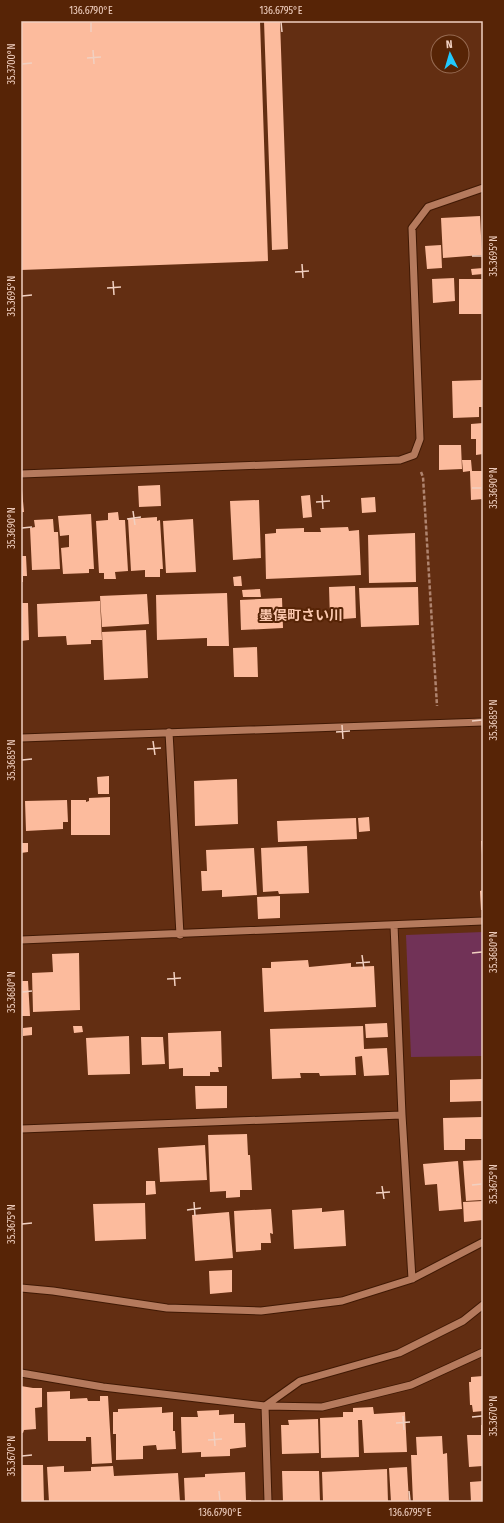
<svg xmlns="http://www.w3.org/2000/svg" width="504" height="1523" font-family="'Fira Sans Condensed','Noto Sans JP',sans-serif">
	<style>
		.green { fill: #713257 }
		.building { fill: #fcbb9d }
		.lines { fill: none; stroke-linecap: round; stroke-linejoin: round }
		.minor-casing { stroke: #401904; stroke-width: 9 }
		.path { stroke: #af846f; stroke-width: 2.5; stroke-dasharray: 4 2; stroke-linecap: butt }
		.minor { stroke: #b57a5d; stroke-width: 7 }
		.ticks { fill: none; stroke: #f1d0c1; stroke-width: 1.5 }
		.labels { text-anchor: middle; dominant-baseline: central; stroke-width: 4; stroke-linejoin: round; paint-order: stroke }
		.quarter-label { font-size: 14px; font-weight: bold; fill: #fbc7ae; stroke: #572406 }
		.neatline { fill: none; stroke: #f1d0c1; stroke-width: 1.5 }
		.ticks-label { font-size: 10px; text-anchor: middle; fill: #f1d0c1 }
	</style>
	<rect width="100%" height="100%" fill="#632e12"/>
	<!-- green -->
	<path class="green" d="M483 932V1056L411 1057 406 935Z"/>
	<!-- building -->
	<path class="building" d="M21 21H260L268 261 21 270Z
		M264 21H280L288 249 272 250Z
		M480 216 482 255 443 258 441 218Z
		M441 245 442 268 427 269 425 246Z
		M483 268V274L472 275 471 269Z
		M454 278 455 301 433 303 432 279Z
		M459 279H483V314H459Z
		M483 380V407H479V417L453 418 452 381Z
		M483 423V454L476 455V439H471V424Z
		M439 445H461L462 469 439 470Z
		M462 460H471L472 471H483V499L471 500 470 471 463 472Z
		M160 485 161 506 139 507 138 486Z
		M21 490H22L24 512H21Z
		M310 495 312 517 303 518 301 496Z
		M375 497 376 512 362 513 361 498Z
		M259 500 261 558 233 560 230 501Z
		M118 512 119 520H125L128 571 115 572 116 579H104V573H99L96 521 108 520V513Z
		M91 514 94 569H89V573L63 574 61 548 69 547V535L60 536 58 516Z
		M157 517V521L160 520 163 569H160V577H145V570L131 571 128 519Z
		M53 519 54 532H58L60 569 32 570 30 528 35 527 34 520Z
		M193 519 196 572 166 573 163 521Z
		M348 527 349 531 359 530 361 575 266 579 265 534 276 533V529L304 528V532H321L320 528Z
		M415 533 416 582 369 583 368 535Z
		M21 556H26L27 576H23V582H21Z
		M241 576 242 586H234L233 577Z
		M355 586 356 618 330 620 329 587Z
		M418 587 419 625 361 627 359 588Z
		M260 589 261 597H243L242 590Z
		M227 593 229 646H207V638L157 640 156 595Z
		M147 594 149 624 102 627 100 596Z
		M282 598 283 628 241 630 240 600Z
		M100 601 102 640H91V644L67 645 66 636 38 637 37 604Z
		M21 603H28L29 640 21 641Z
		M146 630 148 678 104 680 102 632Z
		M257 647 258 677H234L233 648Z
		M109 776V794H98L97 777Z
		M237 779 238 824 195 826 194 781Z
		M110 797V835H71V800H86V802L89 801V798Z
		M67 800 68 822H63V829L26 831 25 801Z
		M369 817 370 831 359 832 358 818Z
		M356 818 357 839 278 842 277 821Z
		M481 841H483V855H482Z
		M21 843H28V852L21 853Z
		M307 846 309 893 279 894 278 891 263 892 261 848Z
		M254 848 257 895 222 897V890L202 891 201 871H207L206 850Z
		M483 890V910H481L480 891Z
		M280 896V918L258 919 257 897Z
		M79 953 80 1010 33 1012 32 973 53 972 52 954Z
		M308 960 309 967 351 963V967L374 966 376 1007 264 1012 262 968H271V962Z
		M21 981H28L30 1016H21Z
		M387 1023 388 1037 366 1038 365 1024Z
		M73 1026H82L83 1032 74 1033Z
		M363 1026 364 1049 387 1048 389 1075 364 1076 362 1056 355 1057 356 1075 320 1076 319 1073H300L301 1078 272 1079 270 1029Z
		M32 1027V1035L23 1036V1028Z
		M221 1031 222 1067H218L219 1072H210V1076H183V1068L169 1069 168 1033Z
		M129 1036 130 1074 88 1075 86 1038Z
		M141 1037H163L165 1064 142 1065Z
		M483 1079V1101L450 1102V1080Z
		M195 1086H227V1108L196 1109Z
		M483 1117V1139H465V1150H444L443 1118Z
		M247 1134 248 1155H250L252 1190H240V1197L226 1198V1191L210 1192 208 1135Z
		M205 1145 207 1180 160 1182 158 1148Z
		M483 1160 482 1200 466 1201 463 1161Z
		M458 1161 462 1209 439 1211 437 1184 425 1185 423 1164Z
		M146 1181H155L156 1194 146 1195Z
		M483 1201V1220L464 1222 463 1202Z
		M145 1203 146 1239 95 1241 93 1204Z
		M322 1208V1212L344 1210 346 1246 294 1249 292 1210Z
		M271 1209 273 1234 270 1233 271 1243H261V1250L236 1252 234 1211Z
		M229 1212 233 1258 195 1261 192 1215Z
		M232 1270V1292L210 1294 209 1271Z
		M483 1376V1411L473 1412 472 1405H470L469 1382H471V1377Z
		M21 1386 33 1388H42V1407L35 1408 36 1429 24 1430 23 1433H21Z
		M70 1391V1399L87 1398 88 1401H100V1396H108L112 1463 92 1464 91 1437H86V1441H48L47 1392Z
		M162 1407V1413L173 1412V1431H175L176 1449 157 1450 156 1445 143 1446V1459L116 1460V1434H113V1412H118V1409Z
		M373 1407 374 1414 405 1412 407 1452 364 1453 362 1420H358L359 1457 321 1458 320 1418 343 1417V1412H353V1408Z
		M219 1410V1415L234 1414V1423H245L246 1447 230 1449V1456L201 1457V1452L182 1453 181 1417H198L197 1411Z
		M318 1419 319 1453 282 1454 281 1425H289L288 1420Z
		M481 1425H483V1466L469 1467 467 1435H481Z
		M442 1436 443 1454 447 1453 449 1502H413L411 1455H417L416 1437Z
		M21 1465H43L44 1502H21Z
		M64 1466V1472L91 1471V1467L113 1466 114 1476 178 1473 180 1502H49L47 1467Z
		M407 1467 409 1502H391L389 1468Z
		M387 1469 388 1502H323L322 1472Z
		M282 1471H319L320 1502H283Z
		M245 1472 246 1500H251V1502H185L184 1478 205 1477V1474Z
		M483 1481V1502H471L470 1482Z"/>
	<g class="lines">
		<!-- minor casing -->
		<g class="minor-casing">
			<path id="minor" d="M21 474 400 460 414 455 420 439 412 228 428 207 483 188
				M169 732 180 935
				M21 738 483 722
				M394 925 402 1115 412 1279
				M21 940 483 921
				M21 1129 402 1115
				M21 1288 53 1291 167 1308 261 1311 342 1301 412 1279 483 1242
				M483 1305 463 1321 399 1353 300 1381 265 1406 322 1407 411 1385 483 1352
				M21 1373 103 1387 265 1406 268 1502"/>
		</g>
		<!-- path -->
		<path class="path" d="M421 472 423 477 437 706"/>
		<!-- minor -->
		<use href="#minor" class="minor"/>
	</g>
	<!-- ticks -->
	<path class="ticks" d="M91 22V32M281 22 282 32M93 50 94 64M87 58 101 57M22 64 32 63M472 256H482M302 264 303 278M295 272 309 271M113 281 114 295M107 288 121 287M22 296 32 295M472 488H482M322 495 323 509M316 502 330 501M133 511 135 525M127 519 141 517M22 528 32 527M472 721 482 720M342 725 343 739M336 732 350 731M153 741 155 755M147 749 161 748M22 760 32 759M472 953 482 952M362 955 364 969M356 963 370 962M174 972 175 986M167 979 181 978M22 992 32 991M472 1185 482 1184M382 1186 384 1199M376 1193 390 1192M194 1202 195 1216M187 1210 201 1208M22 1224 32 1223M403 1416 404 1430M472 1417 482 1416M396 1423 410 1422M214 1432 215 1446M208 1440 222 1439M22 1456 32 1455M219 1491 220 1501M409 1491 410 1501"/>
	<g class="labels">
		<!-- quarter labels -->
		<g class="quarter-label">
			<text x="301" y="615">墨俣町さい川</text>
		</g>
	</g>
	<!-- border -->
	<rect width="504" height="1523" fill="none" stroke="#572406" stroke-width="44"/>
	<!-- north arrow -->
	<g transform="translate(450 54) rotate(355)"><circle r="19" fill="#572406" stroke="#956951"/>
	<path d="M0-3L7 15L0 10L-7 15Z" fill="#21c9fd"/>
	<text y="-6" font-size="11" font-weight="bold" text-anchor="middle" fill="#f1d0c1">N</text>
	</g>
	<rect x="22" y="22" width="460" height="1479" class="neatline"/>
	<g class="ticks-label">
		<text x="91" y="14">136.6790°E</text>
		<text x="281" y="14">136.6795°E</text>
		<text transform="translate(11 64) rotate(-90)" y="4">35.3700°N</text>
		<text transform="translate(493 256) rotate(-90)" y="4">35.3695°N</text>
		<text transform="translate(11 296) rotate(-90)" y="4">35.3695°N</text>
		<text transform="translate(493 488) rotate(-90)" y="4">35.3690°N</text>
		<text transform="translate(11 528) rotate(-90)" y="4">35.3690°N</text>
		<text transform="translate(493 720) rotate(-90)" y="4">35.3685°N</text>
		<text transform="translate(11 760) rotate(-90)" y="4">35.3685°N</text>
		<text transform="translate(493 952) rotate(-90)" y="4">35.3680°N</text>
		<text transform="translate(11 992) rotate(-90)" y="4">35.3680°N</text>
		<text transform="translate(493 1184) rotate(-90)" y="4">35.3675°N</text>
		<text transform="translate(11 1224) rotate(-90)" y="4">35.3675°N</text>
		<text transform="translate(493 1416) rotate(-90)" y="4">35.3670°N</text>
		<text transform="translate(11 1456) rotate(-90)" y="4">35.3670°N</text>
		<text x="220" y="1516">136.6790°E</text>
		<text x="410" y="1516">136.6795°E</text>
	</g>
</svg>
